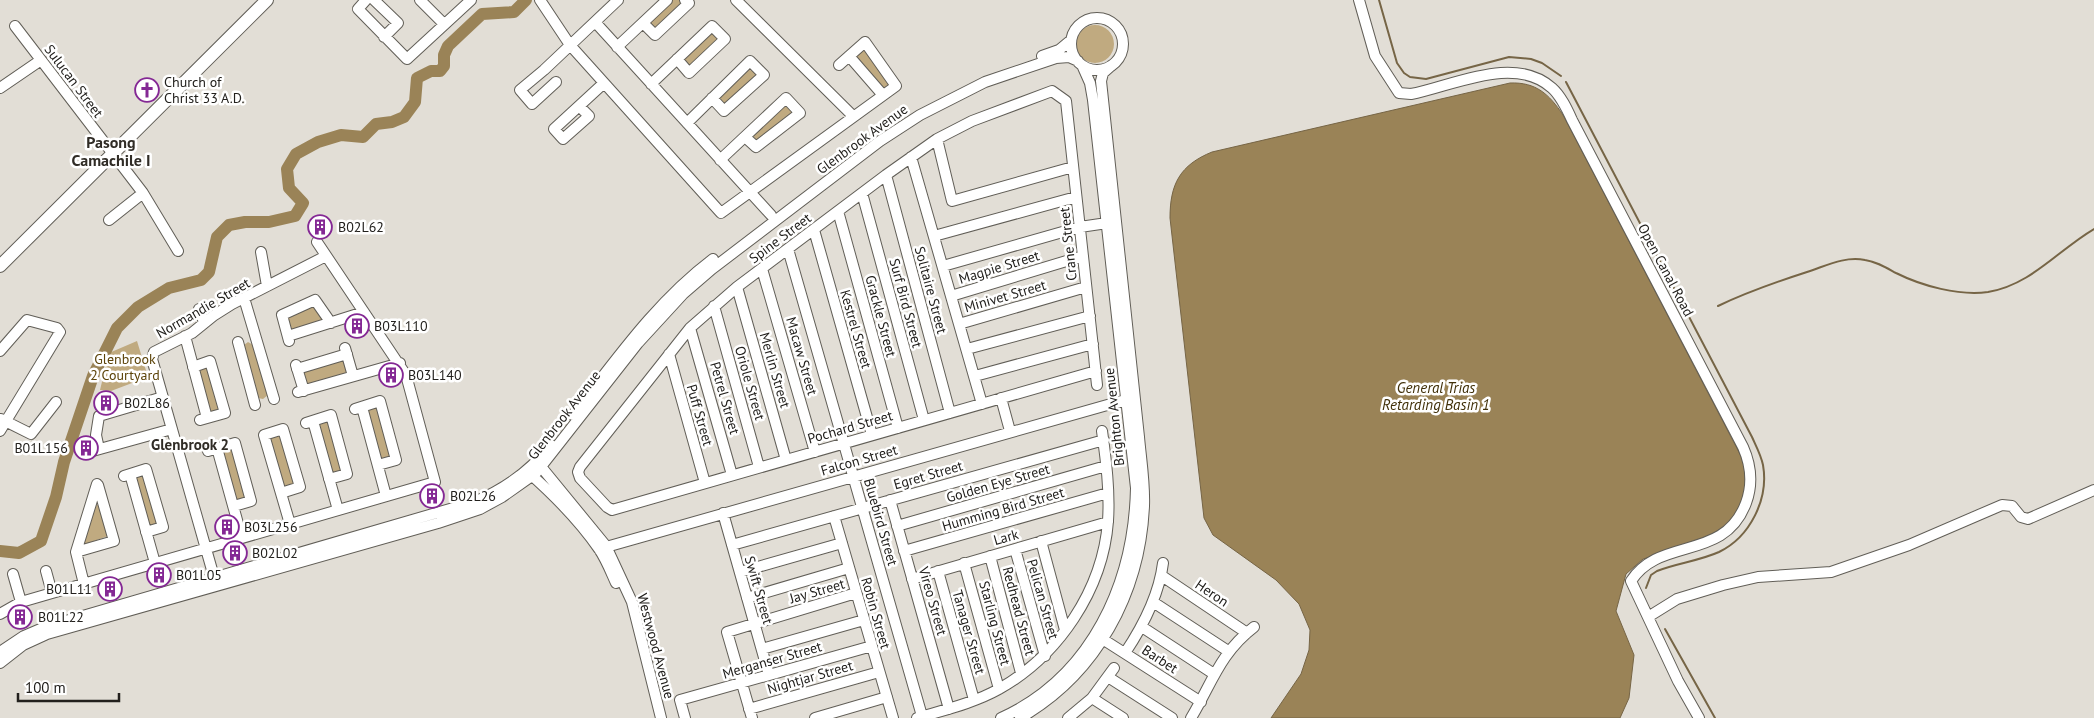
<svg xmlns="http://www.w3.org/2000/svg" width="2094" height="718" font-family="'PT Sans',sans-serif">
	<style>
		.green { fill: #c0aa80 }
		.water { fill: #9a8357; stroke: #766546 }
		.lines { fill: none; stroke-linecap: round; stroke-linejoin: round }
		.stream { stroke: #766546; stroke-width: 2 }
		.river { stroke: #9a8357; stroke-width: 12 }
		.minor-casing { stroke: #615e57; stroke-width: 12 }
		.major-casing { stroke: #615e57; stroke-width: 14 }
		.minor { stroke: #fff; stroke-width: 10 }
		.major { stroke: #fff; stroke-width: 12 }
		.labels { text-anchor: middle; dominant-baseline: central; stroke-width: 5; stroke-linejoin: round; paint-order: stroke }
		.street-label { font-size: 14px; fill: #22201d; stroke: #fff }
		.poi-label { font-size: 14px; fill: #22201d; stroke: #fff; text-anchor: start }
		.park-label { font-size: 14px; fill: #5c4309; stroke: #fff }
		.water-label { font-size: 15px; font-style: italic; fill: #413009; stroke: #fff }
		.neighbourhood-label { font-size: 15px; font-weight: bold; fill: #302c26; stroke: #fff }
		.quarter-label { font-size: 16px; font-weight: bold; fill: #302c26; stroke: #fff }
	</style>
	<rect width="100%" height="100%" fill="#e2ded6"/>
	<!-- green -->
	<path class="green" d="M670 0H682L683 2 654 30 649 21Z
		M1076 44a19 19 0 1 1 38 0a19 19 0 1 1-38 0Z
		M712 33 717 37V41L692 66H688L683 58Z
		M865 49 892 83 885 90 857 62 855 55 858 50Z
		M748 69 756 73V77L724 105 719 101V96Z
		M787 104 793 112 756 141 753 135 780 106Z
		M314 305 323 318 322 320 294 330 290 329 287 316Z
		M137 341 148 377 111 391 100 390 109 353Z
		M248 342 255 346 268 395 263 399 258 398 244 345Z
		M342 360 347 362V374L309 385 306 384 302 374 304 372Z
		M205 368 207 369 219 409 211 413 198 373 200 369Z
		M375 408 378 411 390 456 381 460 367 410Z
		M327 421 342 469 335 474 331 472 318 423Z
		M279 435 294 482 293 486 283 487 269 439Z
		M231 449 245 497 241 501 235 500 222 451Z
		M144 474 157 524 150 526 135 476Z
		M97 505H100L108 536 86 544 84 542 94 506Z"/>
	<!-- water -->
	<path class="water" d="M1510 83C1536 82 1549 94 1563 115L1742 458 1747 477 1745 493 1739 509 1727 525 1694 545 1643 559 1626 574 1616 611 1634 655 1629 698 1620 718H1271L1301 674 1309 650 1310 630 1299 604 1276 580 1213 535 1204 518 1170 218C1170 184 1180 165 1212 152Z"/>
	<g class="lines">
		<!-- stream -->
		<path class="stream" d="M1379 0 1397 63 1404 73 1410 77 1426 79 1509 57 1531 59 1542 63 1561 76
			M1566 82 1752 437C1756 446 1761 455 1763 465 1769 499 1750 537 1719 552 1699 561 1677 563 1657 571L1651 575 1646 588
			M1718 306C1747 292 1776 282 1807 272 1826 266 1844 256 1865 260 1877 262 1885 267 1896 273 1922 286 1959 296 1988 292 2031 285 2058 250 2094 229
			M1665 629 1715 718"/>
		<!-- river -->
		<path class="river" d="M0 551 19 553 41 541 56 497 64 462 93 376 117 328 138 307 169 288 201 280 209 272 217 237 229 225 245 222H269L295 216 303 203 289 188 287 169 296 154 318 142 341 135 363 137 376 124 392 122 404 117 415 102 417 78 431 71H440L444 66V55L448 46 482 14 514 12 526 0"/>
		<!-- minor casing -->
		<g class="minor-casing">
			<path id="minor" d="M366 0 358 9 407 59 471 0
				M374 0 398 23 384 37
				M420 0 444 24
				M540 0 570 45 721 213 896 86 865 42 839 65
				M736 0 853 116
				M1359 0 1375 56 1399 93 1411 94C1453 86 1514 54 1552 88 1561 96 1567 109 1572 120L1743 447C1751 465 1753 484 1746 503 1724 562 1660 536 1631 581L1678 681 1699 718
				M1071 44a26 26 0 1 1 52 0a26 26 0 1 1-52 0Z
				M595 22 771 215
				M643 23 655 35 689 3 685 0
				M15 26 143 193 109 220
				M617 47 667 0
				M849 56 882 94
				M1042 56 1059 50 1071 40
				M556 82 532 104 520 90 544 70 618 0
				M651 84 712 26 725 39 689 73 677 59
				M0 88 41 60
				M579 106 589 116 563 139 554 129 604 83
				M687 123 750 61 764 75 724 111 712 98
				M937 139 952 201 1073 167
				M911 157 982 404
				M720 160 786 98 800 113 756 147 745 137
				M886 175 950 413
				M143 193 178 251
				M862 193 924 420
				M838 211 898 428
				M814 230 872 435
				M934 236 1076 197
				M788 249 922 716
				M261 252 267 286
				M943 266 1080 227 1107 223
				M762 269 815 452
				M737 287 786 460
				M951 296 1083 256
				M244 298 274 399
				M714 306 759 467
				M199 309 204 322
				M959 324 1086 287
				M690 328 732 475
				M185 336 207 418
				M288 336 364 312
				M289 341 282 315 315 300 331 323
				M238 342 255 405
				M345 348 353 376
				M967 349 1090 316
				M0 351 27 320 57 328 60 332 0 431
				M669 354 705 483
				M296 365 304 391
				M193 367 210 361 225 413 200 420
				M297 369 347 354
				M1096 371 612 510 607 507 580 478 578 472 580 467 690 328 737 287 886 175 937 139 972 121 1052 91 1066 101C1076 195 1087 290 1097 385
				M975 376 1093 344
				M298 392 400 363
				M1001 398 1010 431
				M362 407 386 496
				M355 409 380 401 396 460 378 465
				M573 415C616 360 656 302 713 259
				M1 419 31 434 56 402
				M313 421 338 510
				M306 423 331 415 347 474 329 479
				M217 448 242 538
				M99 449 96 435 99 416 163 397
				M208 451 235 443 251 501 234 506
				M89 452 172 429
				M538 463 606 546 632 602 661 718
				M528 472C554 495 579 520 599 549 606 559 611 572 616 583
				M130 474 155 563
				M124 476 146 469 163 527 146 532
				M281 493 300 487 283 429 264 435 290 524
				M890 500 949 709
				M723 513 769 675
				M834 516 893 718
				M897 526 1106 466
				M1041 541 1065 630
				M732 545 1104 440
				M599 549 1132 398
				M1015 549 1045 656
				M904 551 1108 493
				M76 552 114 541 98 485
				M990 556 1021 673
				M964 563 999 689
				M46 571 52 593
				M938 571 974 700
				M740 572 842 543
				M13 574 21 602
				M1162 576 1247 633
				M214 577 152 359 154 352 192 333 213 316 232 304 326 256
				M912 579 1108 522
				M84 584 76 552 97 484
				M747 598 849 568
				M1153 602 1228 651
				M0 614 21 602 435 482 406 375 317 242
				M1648 617 1677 599 1723 585 1758 577 1831 572 1909 545 2002 505 2012 506 2021 517 2028 519 2094 490
				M1142 627 1214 674
				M1104 640 1201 702
				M762 649 864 620
				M0 652 24 636 45 627 474 502C503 490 531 470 551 445
				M1125 653C1143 626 1159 596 1163 563
				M0 663 23 645 47 634 438 523 480 509 502 497 536 473 638 343 683 294 712 269 880 141 920 115 985 82 1056 58 1069 57 1078 61
				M1108 677 1172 718
				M1092 698 1123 718
				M749 709 879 672
				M685 718 680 700 872 646
				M752 718 727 632 856 593
				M815 718 887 697
				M917 718C944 710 974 703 999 689 1058 656 1103 590 1108 521 1110 491 1106 460 1102 431
				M1001 718C1092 677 1134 583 1136 488L1093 100 1090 83 1082 65
				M1020 718C1097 674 1140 593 1144 506 1145 483 1141 460 1139 437L1101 81 1103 73 1112 65
				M1068 718 1092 698 1114 668
				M1191 718C1212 683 1220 653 1254 627"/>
		</g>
		<!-- major casing -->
		<g class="major-casing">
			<path id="major" d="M0 266 267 0"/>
		</g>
		<!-- minor -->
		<use href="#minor" class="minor"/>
		<!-- major -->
		<use href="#major" class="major"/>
	</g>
	<!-- icons -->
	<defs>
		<g id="church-ring" transform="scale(1.25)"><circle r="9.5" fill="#fff" stroke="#842894" stroke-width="1.5"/><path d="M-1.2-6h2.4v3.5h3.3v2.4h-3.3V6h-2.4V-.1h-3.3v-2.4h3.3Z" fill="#842894"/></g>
		<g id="building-ring" transform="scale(1.25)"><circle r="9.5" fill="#fff" stroke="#842894" stroke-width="1.5"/><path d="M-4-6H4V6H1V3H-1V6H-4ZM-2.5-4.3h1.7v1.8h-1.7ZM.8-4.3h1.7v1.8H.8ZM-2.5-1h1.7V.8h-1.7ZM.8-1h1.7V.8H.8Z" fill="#842894"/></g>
	</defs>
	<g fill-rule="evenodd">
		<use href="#church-ring" x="147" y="90"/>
		<use href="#building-ring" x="320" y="227"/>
		<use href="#building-ring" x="357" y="326"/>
		<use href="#building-ring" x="391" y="375"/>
		<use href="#building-ring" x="106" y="403"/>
		<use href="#building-ring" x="86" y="448"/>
		<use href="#building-ring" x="432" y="496"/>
		<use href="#building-ring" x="227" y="527"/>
		<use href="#building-ring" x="235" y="553"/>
		<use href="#building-ring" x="159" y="575"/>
		<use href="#building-ring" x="110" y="589"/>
		<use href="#building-ring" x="20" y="617"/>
	</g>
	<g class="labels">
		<!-- street labels -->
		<g class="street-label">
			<text transform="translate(74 81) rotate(53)">Sulucan Street</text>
			<text transform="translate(862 139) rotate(-36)">Glenbrook Avenue</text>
			<text transform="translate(780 238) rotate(-37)">Spine Street</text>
			<text transform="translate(1068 244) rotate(-96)">Crane Street</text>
			<text transform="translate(999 267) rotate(-17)">Magpie Street</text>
			<text transform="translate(1666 270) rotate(62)">Open Canal Road</text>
			<text transform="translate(931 290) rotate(75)">Solitaire Street</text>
			<text transform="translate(1005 296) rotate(-16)">Minivet Street</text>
			<text transform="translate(906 303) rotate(75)">Surf Bird Street</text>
			<text transform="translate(203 308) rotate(-30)">Normandie Street</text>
			<text transform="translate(881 316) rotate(75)">Grackle Street</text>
			<text transform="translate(856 329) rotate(74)">Kestrel Street</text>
			<text transform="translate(802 356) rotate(74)">Macaw Street</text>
			<text transform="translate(775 370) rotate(74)">Merlin Street</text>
			<text transform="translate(750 383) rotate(74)">Oriole Street</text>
			<text transform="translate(725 398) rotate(74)">Petrel Street</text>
			<text transform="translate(564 415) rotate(-52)">Glenbrook Avenue</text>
			<text transform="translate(700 415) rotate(74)">Puff Street</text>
			<text transform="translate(1114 417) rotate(-96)">Brighton Avenue</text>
			<text transform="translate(850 427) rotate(-16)">Pochard Street</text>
			<text transform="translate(859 460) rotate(-16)">Falcon Street</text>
			<text transform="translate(928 475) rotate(-16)">Egret Street</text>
			<text transform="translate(998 483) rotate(-16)">Golden Eye Street</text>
			<text transform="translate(1003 509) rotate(-16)">Humming Bird Street</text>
			<text transform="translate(881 522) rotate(74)">Bluebird Street</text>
			<text transform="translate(1006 537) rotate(-16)">Lark</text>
			<text transform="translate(759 590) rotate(74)">Swift Street</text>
			<text transform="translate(817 591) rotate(-16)">Jay Street</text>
			<text transform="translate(1212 593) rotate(34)">Heron</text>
			<text transform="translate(1043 599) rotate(74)">Pelican Street</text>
			<text transform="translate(933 601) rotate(74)">Vireo Street</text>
			<text transform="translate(1019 611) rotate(75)">Redhead Street</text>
			<text transform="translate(876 613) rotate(74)">Robin Street</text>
			<text transform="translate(995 623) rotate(75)">Starling Street</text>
			<text transform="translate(969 632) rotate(74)">Tanager Street</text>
			<text transform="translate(656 646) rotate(75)">Westwood Avenue</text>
			<text transform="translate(1160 659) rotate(33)">Barbet</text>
			<text transform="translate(772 660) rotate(-16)">Merganser Street</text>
			<text transform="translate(810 677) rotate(-16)">Nightjar Street</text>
		</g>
		<!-- poi labels -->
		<g class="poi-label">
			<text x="164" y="82">Church of<tspan x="164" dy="16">Christ 33 A.D.</tspan></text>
			<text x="338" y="227">B02L62</text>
			<text x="374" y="326">B03L110</text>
			<text x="408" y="375">B03L140</text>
			<text x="124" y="403">B02L86</text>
			<text x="68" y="448" text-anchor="end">B01L156</text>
			<text x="450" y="496">B02L26</text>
			<text x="244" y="527">B03L256</text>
			<text x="252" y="553">B02L02</text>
			<text x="176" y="575">B01L05</text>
			<text x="92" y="589" text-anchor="end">B01L11</text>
			<text x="38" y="617">B01L22</text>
		</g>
		<!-- park labels -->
		<g class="park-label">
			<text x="125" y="359">Glenbrook<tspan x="125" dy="16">2 Courtyard</tspan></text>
		</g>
		<!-- water labels -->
		<g class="water-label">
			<text x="1436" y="387">General Trias<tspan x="1436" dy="17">Retarding Basin 1</tspan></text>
		</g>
		<!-- neighbourhood labels -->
		<g class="neighbourhood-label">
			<text x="190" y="444">Glenbrook 2</text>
		</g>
		<!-- quarter labels -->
		<g class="quarter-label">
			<text x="111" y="142">Pasong<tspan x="111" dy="18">Camachile I</tspan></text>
		</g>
	</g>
	<!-- scale -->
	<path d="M18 693v8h101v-8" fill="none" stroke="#22201d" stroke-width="2.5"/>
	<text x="25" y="693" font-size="15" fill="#22201d" stroke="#ffffff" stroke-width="4" paint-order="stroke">100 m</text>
</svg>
